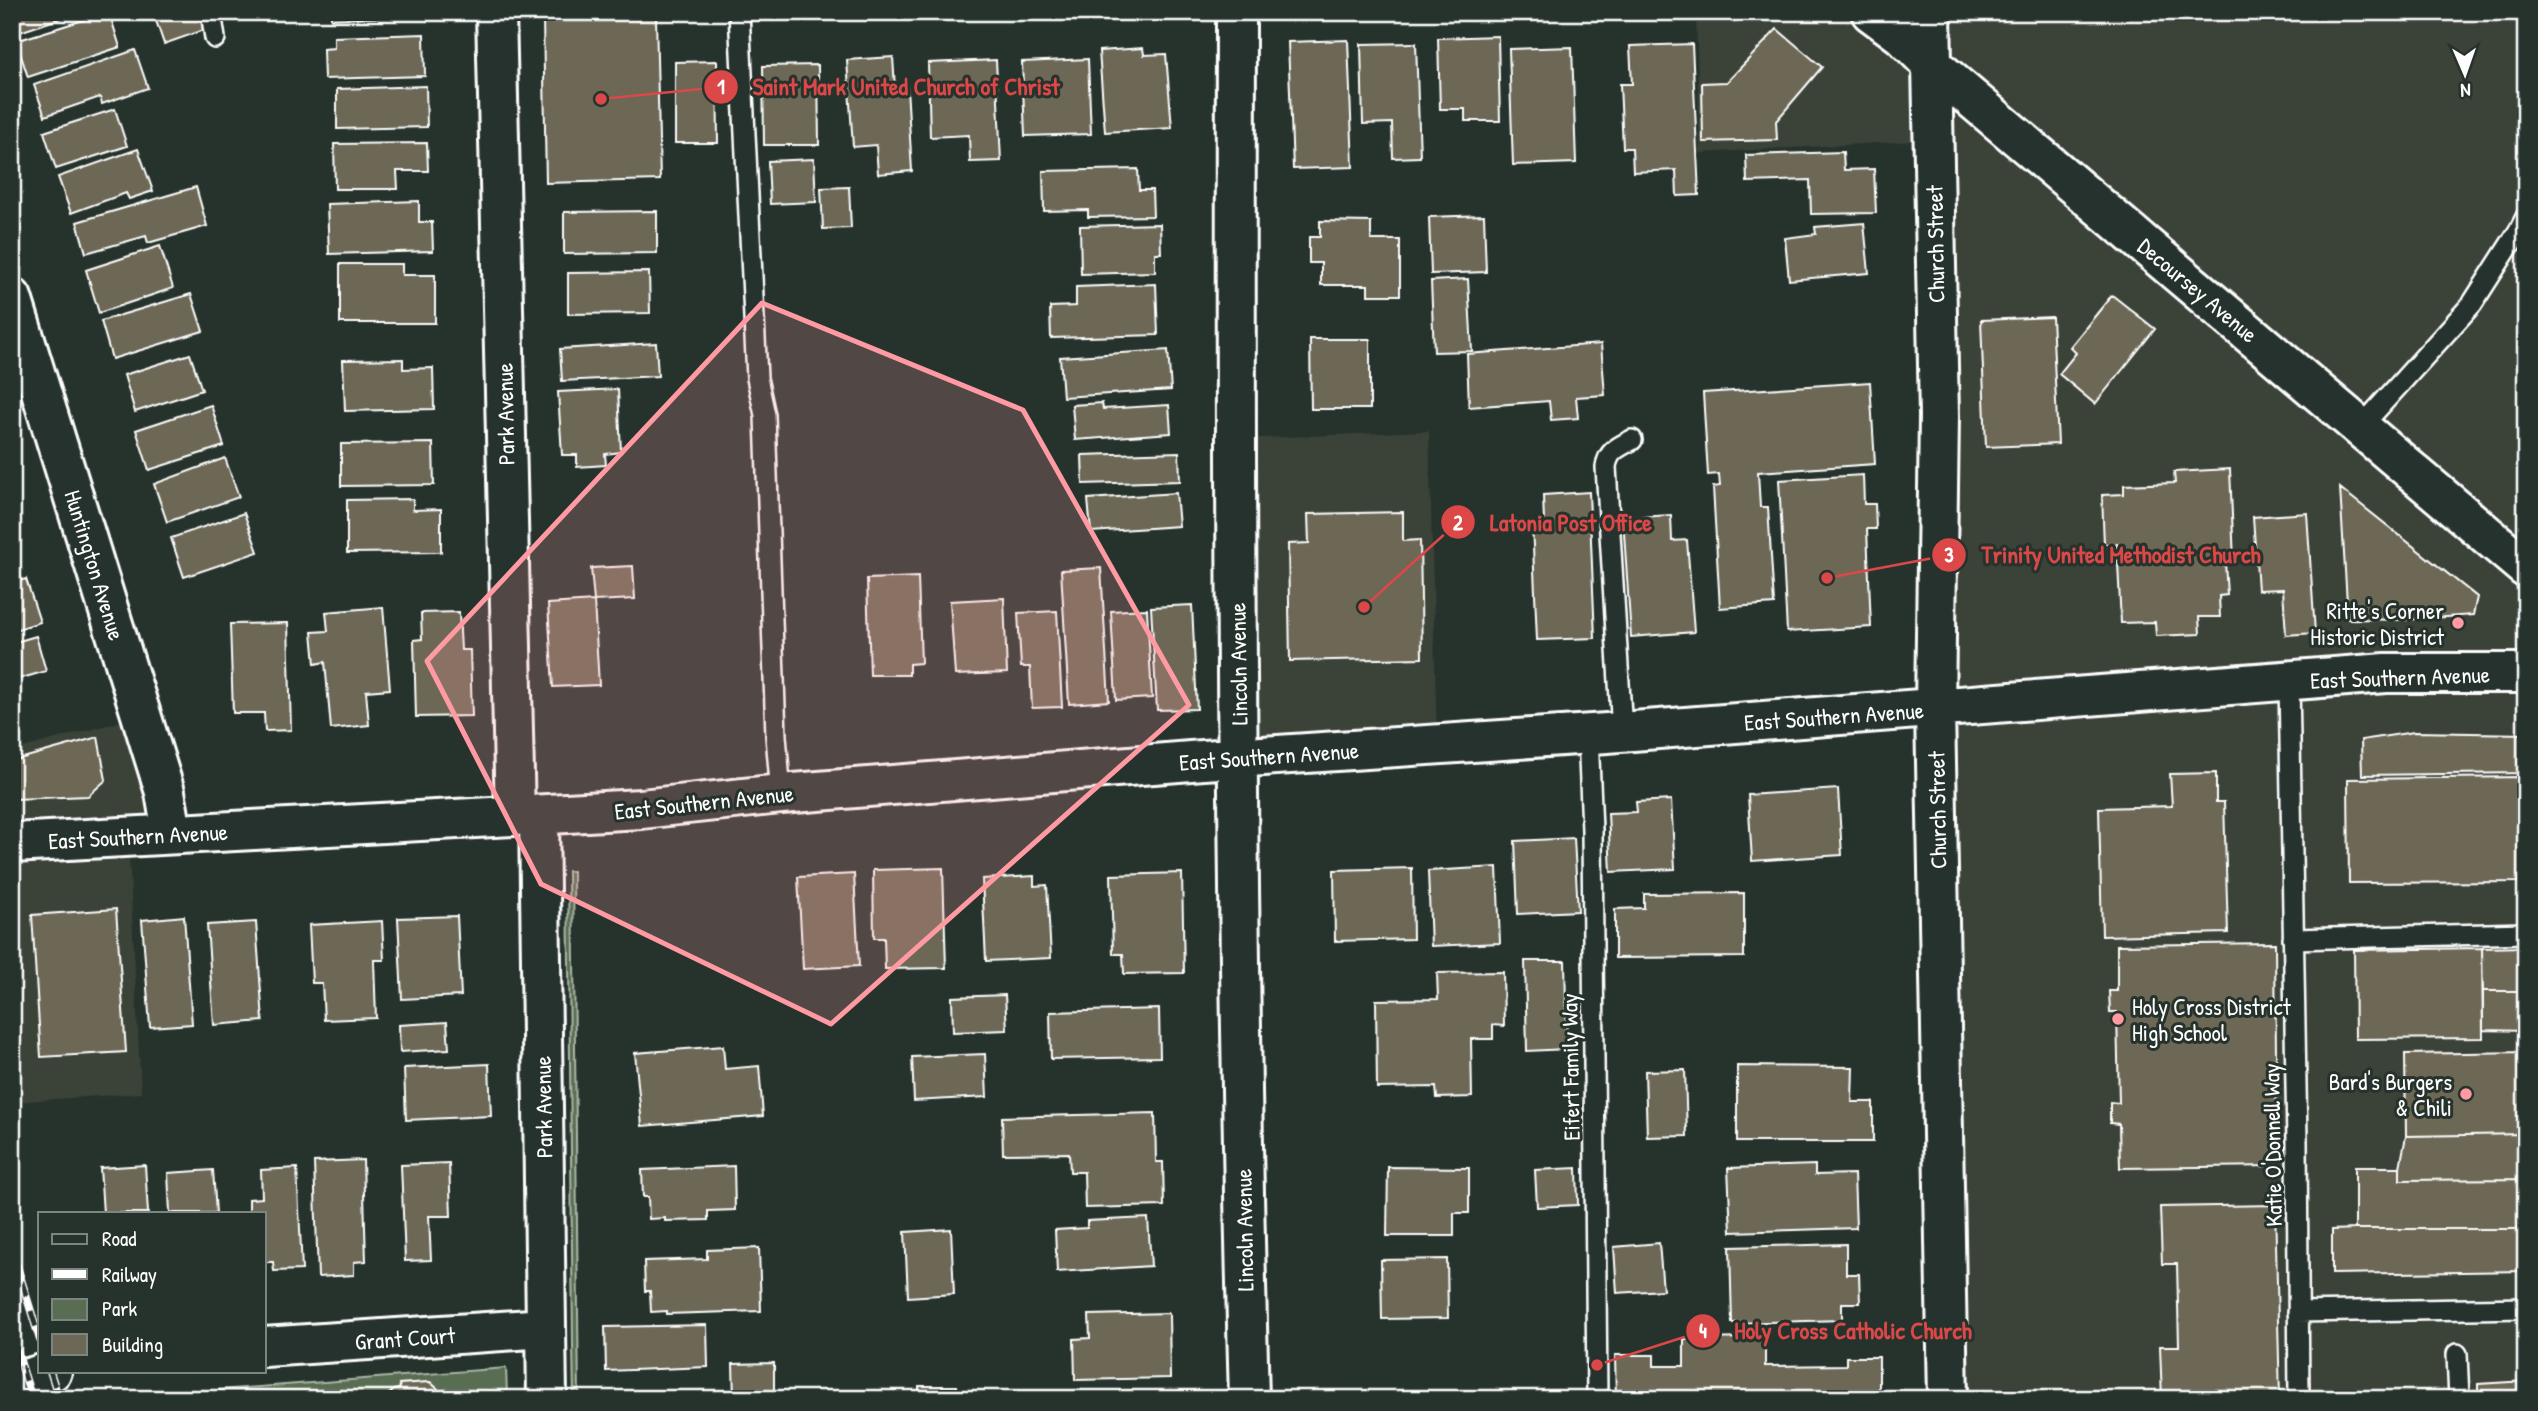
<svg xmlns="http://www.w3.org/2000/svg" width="2538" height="1411" font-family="'Patrick Hand',sans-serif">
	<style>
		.built { fill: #3b4339 }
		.green { fill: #586d51; stroke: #acb6a8; stroke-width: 2 }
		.building { fill: #6c6855; stroke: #fff; stroke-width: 2 }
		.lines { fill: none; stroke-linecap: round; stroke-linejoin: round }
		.service-casing { stroke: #fff; stroke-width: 24 }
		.minor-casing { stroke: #fff; stroke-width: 44 }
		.secondary-casing { stroke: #fff; stroke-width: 44 }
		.service { stroke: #26332d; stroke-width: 19 }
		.minor { stroke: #26332d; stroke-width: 38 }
		.secondary { stroke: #26332d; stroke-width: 38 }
		.rail-casing { stroke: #fff; stroke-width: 8 }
		.rail { stroke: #26332d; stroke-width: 5; stroke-dasharray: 16; stroke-linecap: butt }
		.marked { fill: #ff9aa2; fill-opacity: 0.2; stroke: #ff9aa2; stroke-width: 5; stroke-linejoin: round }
		.poi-dot { fill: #ff9aa2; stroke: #26332d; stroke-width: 2.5 }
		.labels { text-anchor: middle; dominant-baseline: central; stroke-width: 6; stroke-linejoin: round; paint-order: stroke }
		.street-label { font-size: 23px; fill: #fff; stroke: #26332d }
		.poi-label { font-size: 23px; fill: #fff; stroke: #26332d; text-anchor: end }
		.leader { fill: none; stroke: #dc4848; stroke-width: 2.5 }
		.callout-dot { fill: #dc4848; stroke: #26332d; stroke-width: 2.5 }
		.mark-label { font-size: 21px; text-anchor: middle; font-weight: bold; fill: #fff }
		.callout-label { font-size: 24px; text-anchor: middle; font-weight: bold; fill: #dc4848; stroke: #26332d; stroke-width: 6; stroke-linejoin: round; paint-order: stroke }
	</style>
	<rect width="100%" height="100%" fill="#26332d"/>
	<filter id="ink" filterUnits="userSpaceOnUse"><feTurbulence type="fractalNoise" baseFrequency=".0143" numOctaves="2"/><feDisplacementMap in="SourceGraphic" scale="14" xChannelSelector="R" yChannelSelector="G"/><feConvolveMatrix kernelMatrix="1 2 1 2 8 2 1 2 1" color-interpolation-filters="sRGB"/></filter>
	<g filter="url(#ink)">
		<!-- built -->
		<path class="built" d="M1696 12H2526V1399H1948L1932 140 1700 153Z
			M1429 431 1437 744 1240 758 1235 439Z
			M141 716 172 833 128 836 141 1093 12 1102V751Z"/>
		<!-- green -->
		<path class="green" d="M568 871H573L579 1399H574L573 1344Z
			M506 1368 507 1395 457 1399H451V1391H440L430 1382 400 1384V1389L394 1390 388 1395 342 1399H222L220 1390Z"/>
		<!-- building -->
		<path class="building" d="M12 12H79L14 34Z
			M109 12 120 47 28 77 16 41Z
			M153 12H198L204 30 164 44Z
			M331 12H425V16L331 19Z
			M656 17 660 180 546 183 543 19Z
			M1777 29 1822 67 1776 121 1777 140 1703 142 1702 83 1727 82Z
			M424 34 425 76 324 79 323 49 334 48V37Z
			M1498 36 1500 121H1465V109H1440L1438 38Z
			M1348 40 1353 167 1293 169 1288 42Z
			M1416 43 1420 157 1393 158 1392 123 1363 124 1361 44Z
			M1692 44 1699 195 1677 196 1676 170 1633 172 1632 148H1623L1620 84H1632L1630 46Z
			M1572 47 1576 163 1513 165 1509 49Z
			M1143 48 1144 55 1166 54 1172 128 1105 132 1099 51Z
			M135 50 148 88 102 104 100 97 45 116 34 85Z
			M893 57 895 88 907 87 912 171 878 174 876 145 853 147 847 60Z
			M1088 59 1091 134 1025 136 1022 62Z
			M996 60 1001 161 970 162 969 135 930 137 928 63Z
			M717 61 718 143H675V62Z
			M818 65 819 145H764L763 66Z
			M426 86 427 127 337 129V89Z
			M115 109 127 146 56 169 44 132Z
			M427 143 428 171H397L398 189H335L334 144Z
			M138 149 153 191 129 199 126 193 71 213 58 177Z
			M1843 152 1844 170 1874 169 1876 213 1811 214 1810 180 1747 182 1746 155Z
			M814 159 816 202 770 204 768 161Z
			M1138 169 1139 190H1152L1153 216 1088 217V210L1044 211 1043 171Z
			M196 187 207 226 148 243 146 236 86 253 77 222Z
			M849 187 851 228 823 229 821 188Z
			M419 201V222H432L433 251 329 254 327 204Z
			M657 211V253L564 254V212Z
			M1484 215 1486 272 1431 274 1429 217Z
			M1320 221 1371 222V240H1400V295H1368V285H1321V263H1309V237H1320Z
			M1864 223 1869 273 1789 280 1785 238 1816 234 1815 227Z
			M1160 224 1161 253H1155V272L1081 274 1080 226Z
			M160 246 173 288 99 313 86 270Z
			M340 264H402V275H435V323H340Z
			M649 272 650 313 568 314V273Z
			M1468 279 1472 351 1434 352 1431 281Z
			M1156 284 1158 335 1051 338 1050 307 1076 306V287Z
			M191 294 203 331 112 359 101 321Z
			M2112 295 2155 329 2095 404 2059 374 2076 353 2070 347Z
			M2052 317 2058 444 1986 447 1981 320Z
			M1310 339H1370V409H1311Z
			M656 343 658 376 562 381 560 349Z
			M1601 344 1605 395 1576 397 1578 418 1551 420 1549 401 1469 407 1467 354Z
			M1168 350 1171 390 1063 397 1060 357Z
			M190 354 202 390 135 412 124 375Z
			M403 359V369L433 368 434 409 345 411 343 360Z
			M1870 382 1875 464 1758 472 1760 507H1768L1774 604 1720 608 1713 487 1720 486 1719 474 1708 475 1703 393Z
			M618 389 621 452 605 454 606 465 577 467V455H562L558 392Z
			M1102 403 1103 409 1169 405 1171 433 1075 440 1072 405Z
			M211 405 224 446 149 470 136 430Z
			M433 443 434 485 341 486V444Z
			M1179 452 1180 481 1083 484 1082 455Z
			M225 458 239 497 167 522 154 484Z
			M2230 469 2234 561 2225 562 2227 595 2219 596 2220 617H2199L2200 634 2156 636 2155 622 2121 623 2117 544H2104L2102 495 2124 494V485L2175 483 2174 472Z
			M1863 475 1864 504H1875L1876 529H1867L1871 627 1787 632 1779 480Z
			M2340 488 2477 597 2473 615 2404 620 2348 619Z
			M1589 492 1595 638 1537 640 1532 523 1544 522 1543 495Z
			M1176 493 1179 526 1091 532 1088 499Z
			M413 499V510L441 509V552L347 553V500Z
			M1403 512V541L1420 540 1422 658 1290 661 1288 544 1309 543 1308 514Z
			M244 513 258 552 184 577 171 538Z
			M2307 513 2315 633 2286 635 2283 589 2258 590 2253 517Z
			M1671 515 1672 541 1687 540 1694 632 1631 637 1623 518Z
			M633 566 635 599 594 601 591 568Z
			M1101 568 1109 701 1069 704 1061 570Z
			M918 577 921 663 909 664V675H870L867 579Z
			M26 579 40 622 12 631V583Z
			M1004 598 1007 673 955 675 950 601Z
			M594 601 599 685 553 687 548 604Z
			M1192 605 1197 709 1157 710 1151 607Z
			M383 607 390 689 366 691 369 725 331 729 325 662 315 664 312 632 328 631 326 612Z
			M1147 609 1152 698 1116 700 1111 611Z
			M1057 611 1062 707 1032 708 1030 667H1021L1018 613Z
			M459 612 461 650H470L472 716 416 717 414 640 422 639 421 613Z
			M288 623 291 730 265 731 264 713H233L230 624Z
			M36 636 46 671 12 681V643Z
			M2414 732 2526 734V773L2362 775 2361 740Z
			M98 737 106 780 88 796 15 799 12 791V761Z
			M2216 773V802H2224L2228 933 2102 936 2099 808 2172 806 2170 774Z
			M2526 777V882L2349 883 2348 779Z
			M1838 789 1842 855 1752 861 1748 795Z
			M1671 800 1675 869 1611 872 1608 813 1637 812 1636 802Z
			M1574 838 1578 911 1518 914 1515 841Z
			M1497 867 1500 943 1431 946 1428 871Z
			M943 868 946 968 885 969 884 938H874L873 870Z
			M1412 868 1413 939 1335 941 1334 870Z
			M1182 873 1184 973 1124 974 1123 954H1113L1111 875Z
			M854 874 859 966 803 969 798 877Z
			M1034 876V886L1047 885 1051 958 986 961 982 879Z
			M1744 893V957L1615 958V909L1644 908V894Z
			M116 909 126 1052 41 1057 32 915Z
			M184 916 192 1024 150 1027 142 920Z
			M457 916 461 996 402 999 398 918Z
			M382 921 384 960H374L376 1018 324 1020 322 983H312L309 925Z
			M256 922 263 1021 214 1025 207 925Z
			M2275 943 2277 1166 2120 1168 2119 1124 2110 1123V1102L2119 1103 2117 1012H2110L2109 991H2117V945Z
			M2526 947V991H2483L2482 948Z
			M2482 948 2483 1038 2355 1039 2354 950Z
			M1525 961H1565L1567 1049 1527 1051Z
			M1503 972 1504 1026 1493 1025V1039H1471L1472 1097 1437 1098 1436 1087 1377 1088 1376 1000 1438 999 1437 973Z
			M2483 991H2526V1031L2483 1030Z
			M1005 995 1007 1030 953 1032 952 997Z
			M1159 1009 1160 1057 1051 1059 1050 1012Z
			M447 1022 449 1049 400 1052 399 1025Z
			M723 1046 725 1069 759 1066 763 1116 642 1126 635 1053Z
			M2526 1052V1134L2406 1136 2405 1054Z
			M985 1054 987 1097 914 1101 912 1057Z
			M489 1064 491 1116 406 1120 404 1068Z
			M1737 1066 1853 1067 1852 1102H1873V1142H1737Z
			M1685 1070 1687 1136 1647 1137 1645 1071Z
			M1155 1113 1156 1162H1163L1164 1206 1085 1208 1084 1172H1070L1069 1153 1003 1154 1002 1117Z
			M2526 1134V1179L2400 1180V1167L2406 1136Z
			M363 1160 366 1261 354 1262V1275L318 1277 314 1162Z
			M449 1163 451 1216H429L431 1260 405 1261 401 1165Z
			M145 1165 148 1213H103L100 1168Z
			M1815 1165V1175L1854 1174 1856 1228 1731 1232 1728 1168Z
			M734 1166 735 1210 708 1211V1220L665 1221V1218L649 1219 648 1197H643L642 1170Z
			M1388 1167 1469 1168V1213H1454V1236H1387Z
			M2355 1167H2400V1180L2526 1179V1229H2355Z
			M297 1168 302 1270 274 1271 273 1262H264V1213H249V1199L262 1198 261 1170Z
			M1577 1168 1578 1205 1537 1207 1535 1170Z
			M213 1170 216 1213H170L168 1173Z
			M2275 1205 2280 1399H2162L2160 1346H2179L2177 1264H2162L2160 1207Z
			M1148 1218 1151 1266 1057 1272 1055 1230 1087 1228V1221Z
			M951 1229 954 1294 908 1297 905 1232Z
			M2355 1229H2526V1271L2332 1274V1230Z
			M1659 1243 1663 1290 1617 1293 1614 1247Z
			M1846 1244V1274H1859L1860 1303H1842V1320L1732 1323 1730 1247Z
			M759 1248 761 1311 667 1314V1311L651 1312 650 1291H645L644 1261 707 1259V1250Z
			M1447 1259 1448 1318 1382 1319 1381 1260Z
			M1169 1313 1170 1378 1075 1380 1074 1339 1090 1338 1089 1315Z
			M707 1325 708 1367 606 1371 605 1327Z
			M1765 1338V1366L1846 1365V1357H1879V1394H1872L1873 1399H1616L1615 1355H1654V1366H1684V1339Z
			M774 1363V1399H734L733 1364Z
			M2526 1381V1399H2478V1384Z
			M430 1382 440 1391 451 1390V1399H342L388 1395 394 1390 400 1389 399 1384Z
			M919 1386H957L958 1399H919Z"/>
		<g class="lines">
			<!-- service casing -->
			<g class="service-casing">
				<path id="service" d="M211 12 215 38
					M739 12 757 378 765 415 776 736 781 794
					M2361 427 2472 304 2520 229 2526 217
					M2289 681 2297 1142 2299 1399
					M1622 732 1606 467C1608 451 1618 447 1632 440
					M1588 734 1592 830 1597 1399
					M2293 939 2526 933
					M2298 1312 2526 1308
					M2457 1354 2459 1399"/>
			</g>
			<!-- minor casing -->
			<g class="minor-casing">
				<path id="minor" d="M496 12 515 816
					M1236 12C1235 474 1236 937 1249 1399
					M1931 12 1939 416 1935 709 1948 1399
					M12 298 165 792 172 833
					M539 816 547 1399
					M12 843 641 809 781 794 1203 760 1607 733 2386 673H2526
					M264 1347 546 1328
					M12 1383 52 1371"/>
			</g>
			<!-- secondary casing -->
			<g class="secondary-casing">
				<path id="secondary" d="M1871 12 1902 35 1931 64 2526 568"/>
			</g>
			<!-- service -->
			<use href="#service" class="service"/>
			<!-- minor -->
			<use href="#minor" class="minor"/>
			<!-- secondary -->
			<use href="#secondary" class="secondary"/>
			<!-- rail casing -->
			<g class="rail-casing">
				<path id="rail" d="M12 1250 40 1340
					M12 1335 32 1399
					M50 1371 59 1399"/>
			</g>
			<!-- rail -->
			<use href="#rail" class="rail"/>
		</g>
	</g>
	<!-- marked area -->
	<path class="marked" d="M762 303 1023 410 1189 705 831 1024 541 884 427 661Z"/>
	<!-- markers -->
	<g class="poi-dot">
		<circle cx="2458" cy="623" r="7"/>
		<circle cx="2118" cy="1019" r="7"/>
		<circle cx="2466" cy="1094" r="7"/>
	</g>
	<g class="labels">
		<!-- street labels -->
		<g class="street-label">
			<text transform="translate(1935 244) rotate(-91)">Church Street</text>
			<text transform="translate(2198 290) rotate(40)">Decoursey Avenue</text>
			<text transform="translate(505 414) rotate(-91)">Park Avenue</text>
			<text transform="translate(95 565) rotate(73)">Huntington Avenue</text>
			<text transform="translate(1238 664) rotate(-91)">Lincoln Avenue</text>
			<text transform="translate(2400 677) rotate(-2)">East Southern Avenue</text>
			<text transform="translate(1834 716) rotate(-4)">East Southern Avenue</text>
			<text transform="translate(1269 756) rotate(-4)">East Southern Avenue</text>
			<text transform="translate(704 802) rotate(-6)">East Southern Avenue</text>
			<text transform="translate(1937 810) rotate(-91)">Church Street</text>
			<text transform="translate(138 836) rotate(-3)">East Southern Avenue</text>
			<text transform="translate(1570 1067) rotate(-91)">Eifert Family Way</text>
			<text transform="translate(543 1107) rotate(-91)">Park Avenue</text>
			<text transform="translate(2272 1145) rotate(-91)">Katie O'Donnell Way</text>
			<text transform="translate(1244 1230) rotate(-91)">Lincoln Avenue</text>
			<text transform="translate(405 1338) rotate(-4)">Grant Court</text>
		</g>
		<!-- poi labels -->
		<g class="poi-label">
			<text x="2444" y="610">Ritte's Corner<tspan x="2444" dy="26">Historic District</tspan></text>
			<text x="2132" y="1006" text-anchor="start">Holy Cross District<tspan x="2132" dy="26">High School</tspan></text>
			<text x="2452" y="1081">Bard's Burgers<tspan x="2452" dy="26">&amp; Chili</tspan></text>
		</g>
	</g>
	<!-- callouts -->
	<path class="leader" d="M601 99L721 87M1364 607L1458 522M1827 578L1949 555M1597 1365L1703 1331"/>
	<g class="callout-dot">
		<circle cx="601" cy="99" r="7"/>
		<circle cx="1364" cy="607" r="7"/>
		<circle cx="1827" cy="578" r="7"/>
		<circle cx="1597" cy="1365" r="7"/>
		<circle cx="721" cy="87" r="18"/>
		<circle cx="1458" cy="522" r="18"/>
		<circle cx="1949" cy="555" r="18"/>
		<circle cx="1703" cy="1331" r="18"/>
	</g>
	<g class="mark-label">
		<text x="721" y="94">1</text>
		<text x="1458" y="530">2</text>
		<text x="1949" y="562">3</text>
		<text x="1703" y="1338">4</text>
	</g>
	<g class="callout-label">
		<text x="906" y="95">Saint Mark United Church of Christ</text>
		<text x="1571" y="531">Latonia Post Office</text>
		<text x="2121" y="563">Trinity United Methodist Church</text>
		<text x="1853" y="1339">Holy Cross Catholic Church</text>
	</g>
	<!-- margin -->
	<rect width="2538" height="1411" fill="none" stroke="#26332d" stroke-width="42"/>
	<rect x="21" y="21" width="2496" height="1369" fill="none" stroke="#fff" stroke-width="2.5" filter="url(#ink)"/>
	<!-- legend -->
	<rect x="38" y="1212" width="228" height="161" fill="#26332d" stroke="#7d8581" stroke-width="2"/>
	<rect x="52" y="1234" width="35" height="10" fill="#26332d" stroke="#7d8581" stroke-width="2"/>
	<text x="102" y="1246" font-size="21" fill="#ffffff">Road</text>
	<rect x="52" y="1269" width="35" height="10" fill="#ffffff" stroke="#7d8581" stroke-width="2"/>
	<text x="102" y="1282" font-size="21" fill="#ffffff">Railway</text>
	<rect x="52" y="1299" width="35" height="21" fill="#586d51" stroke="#7d8581" stroke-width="2"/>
	<text x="102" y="1316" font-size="21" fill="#ffffff">Park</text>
	<rect x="52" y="1334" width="35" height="21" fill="#6c6855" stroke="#7d8581" stroke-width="2"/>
	<text x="102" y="1352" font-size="21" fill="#ffffff">Building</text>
	<!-- north arrow -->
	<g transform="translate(2465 74) rotate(178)" stroke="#26332d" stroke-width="5" paint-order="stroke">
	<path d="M0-5L12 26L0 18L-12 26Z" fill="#ffffff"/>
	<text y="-10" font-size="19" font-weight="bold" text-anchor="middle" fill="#ffffff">N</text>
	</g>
</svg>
